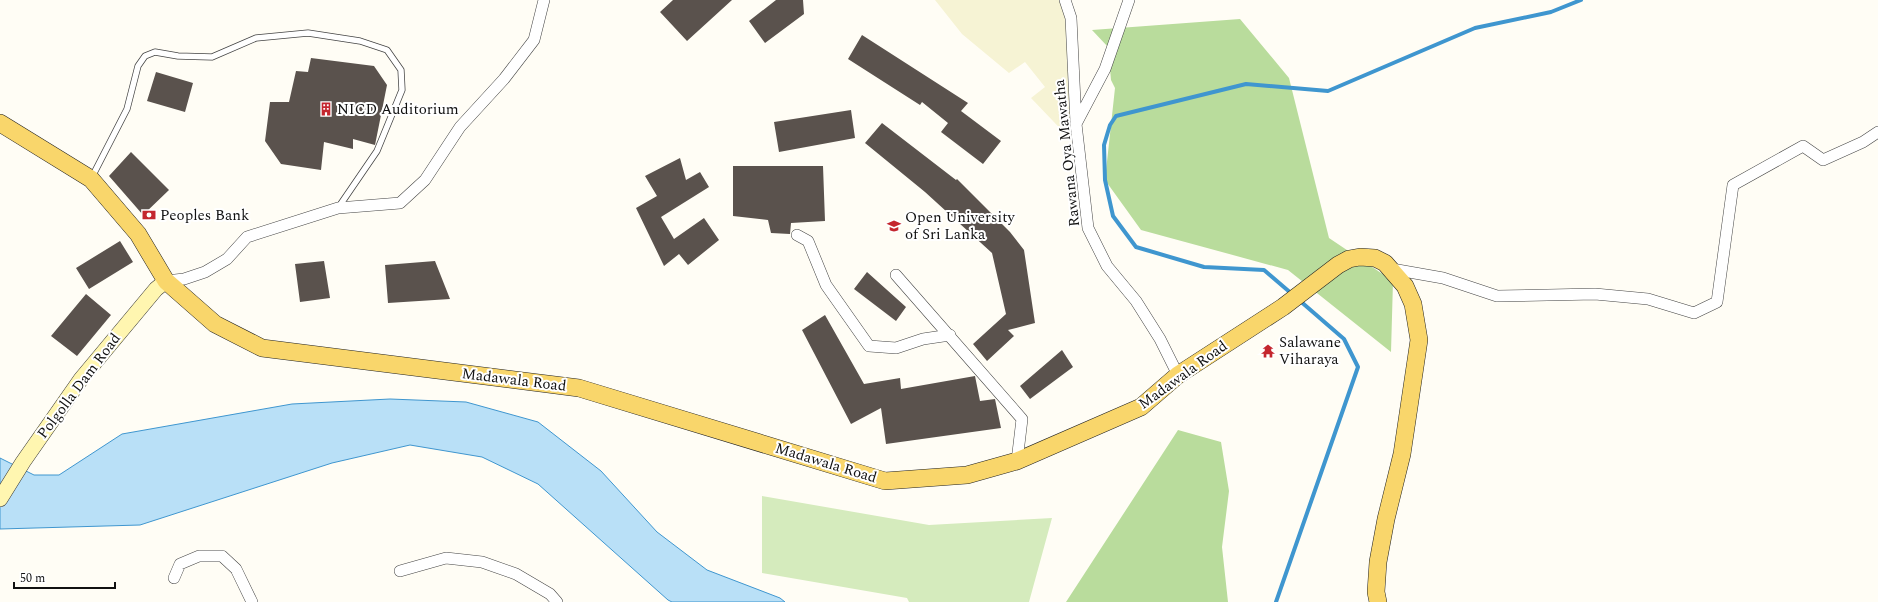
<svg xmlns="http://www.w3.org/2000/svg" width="1878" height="602" font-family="Spectral,serif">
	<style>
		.farmland { fill: #f6f3d4 }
		.green { fill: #d5ebbd }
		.forest { fill: #b9dc9c }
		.water { fill: #b9e0f7; stroke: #3f96cf }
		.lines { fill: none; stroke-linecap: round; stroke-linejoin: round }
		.stream { stroke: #3f96cf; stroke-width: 4 }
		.building { fill: #5a524d }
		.lane-casing { stroke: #444; stroke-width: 7 }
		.street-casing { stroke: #444; stroke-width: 12 }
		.secondary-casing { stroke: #333; stroke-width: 16 }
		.primary-casing { stroke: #222; stroke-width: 18 }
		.lane { stroke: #fff; stroke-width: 5.5 }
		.street { stroke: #fff; stroke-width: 11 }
		.secondary { stroke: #fff6b0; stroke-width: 15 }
		.primary { stroke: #f9d66b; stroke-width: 17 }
		.labels { text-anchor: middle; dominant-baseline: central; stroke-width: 4; stroke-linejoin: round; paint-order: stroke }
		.poi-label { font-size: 15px; fill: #111; stroke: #fff; text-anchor: start }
		.street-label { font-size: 15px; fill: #111; stroke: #fff }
	</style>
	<rect width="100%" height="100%" fill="#fffdf5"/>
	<!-- farmland -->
	<path class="farmland" d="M935 0H1065L1075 144 1031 98 1045 87 1025 62 1009 73 962 34Z"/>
	<!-- green -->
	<path class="green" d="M762 496 929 525 1052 518 1029 602H909L907 598 762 573Z"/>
	<!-- forest -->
	<path class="forest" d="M1240 19 1289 78 1329 238 1393 281 1391 352 1288 270 1141 230 1105 180 1115 88 1111 80 1108 47 1092 30Z
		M1178 430 1221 442 1229 491 1222 547 1228 602H1066Z"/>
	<!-- water -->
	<path class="water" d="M390 399 466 402 538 422 601 471 657 532 707 570 780 598 785 602H672L668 600 538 484 482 457 410 445 332 463 140 525 0 529V458L34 475H59L122 434 292 404Z"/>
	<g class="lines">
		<!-- stream -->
		<path class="stream" d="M1292 294 1264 270 1204 267 1136 247 1113 216 1105 180 1104 145 1110 125 1116 116 1246 84 1328 91 1475 28 1551 12 1581 0
			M1276 602 1358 367 1344 339 1299 300"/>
	</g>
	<!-- building -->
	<path class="building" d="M673 0H732L687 41 660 12Z
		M776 0H803L804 14 765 43 749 21Z
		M862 35 968 103 961 111 1001 141 983 164 941 132 948 123 922 102 920 105 848 59Z
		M311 58 374 66 387 85 375 145 353 139V149L324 142 321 170 281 164 265 141 270 102H289L296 71 308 72Z
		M156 72 193 83 185 112 147 101Z
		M851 110 855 138 779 152 774 122Z
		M882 123 956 180 957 179 1010 232 1024 250 1035 323 1008 330 1014 336 987 361 973 344 1006 314 992 253 925 192 865 143Z
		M131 152 169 190 143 215 109 176Z
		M680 158 686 180 700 172 709 187 661 217 674 239 704 218 719 240 688 265 679 254 664 266 636 208 657 196 645 176Z
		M733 166H823L825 221 791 223 790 234 771 233 768 220 733 216Z
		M120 241 133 262 89 289 76 268Z
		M324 261 330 298 300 302 295 264Z
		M435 261 450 299 388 303 385 265Z
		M867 272 906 307 896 321 854 289Z
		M86 294 111 315 77 356 51 336Z
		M825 315 864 384 900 378 901 389 975 376 980 401 995 399 1001 428 886 444 881 408 851 424 802 330Z
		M1062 350 1073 367 1030 399 1020 386Z"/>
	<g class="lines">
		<!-- lane casing -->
		<g class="lane-casing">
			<path id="lane" d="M92 177 127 109 138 66 145 56 155 52 178 56 212 57 256 38 308 33 360 41 387 50 401 70 402 90 377 151 338 208"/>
		</g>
		<!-- street casing -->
		<g class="street-casing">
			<path id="street" d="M1065 0 1071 18 1076 124 1088 228 1107 266 1136 301 1160 339 1178 375
				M1076 124 1105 69 1129 0
				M797 235 808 241 826 285 869 346 896 348 923 339 950 335
				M1392 269 1443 278 1497 296 1595 294 1648 299 1694 313 1717 302 1733 185 1803 146 1823 160 1863 142 1878 132
				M896 275 1022 419 1017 461
				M166 281 184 279 205 272 227 259 247 237 338 208 400 203 425 180 460 127 504 79 534 40 544 0
				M400 571 446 558 482 562 516 574 550 594 557 602
				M174 578 180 564 199 556H222L236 569 252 602"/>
		</g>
		<!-- secondary casing -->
		<g class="secondary-casing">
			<path id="secondary" d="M0 499 23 462 81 379 156 289 166 281"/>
		</g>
		<!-- primary casing -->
		<g class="primary-casing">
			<path id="primary" d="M0 123 91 179 138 234 166 281 215 324 262 348 579 388 885 481 967 475 1017 461 1141 407 1178 375 1283 307 1338 265 1349 259 1360 257 1375 258 1385 263 1405 286 1413 304 1419 340 1402 454 1386 519 1378 562 1376 592 1378 602"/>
		</g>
		<!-- lane -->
		<use href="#lane" class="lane"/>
		<!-- street -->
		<use href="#street" class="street"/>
		<!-- secondary -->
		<use href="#secondary" class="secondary"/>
		<!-- primary -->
		<use href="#primary" class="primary"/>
	</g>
	<!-- icons -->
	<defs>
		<g id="building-bare" transform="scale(1.08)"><path d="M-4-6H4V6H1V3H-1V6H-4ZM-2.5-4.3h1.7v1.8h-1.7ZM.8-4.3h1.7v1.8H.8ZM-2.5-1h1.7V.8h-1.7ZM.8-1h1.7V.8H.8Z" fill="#c4262e" stroke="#fff" stroke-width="2.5" paint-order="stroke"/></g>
		<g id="bank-bare" transform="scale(1.08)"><path d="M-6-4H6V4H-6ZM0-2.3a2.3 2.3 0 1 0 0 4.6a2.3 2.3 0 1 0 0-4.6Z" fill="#c4262e" stroke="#fff" stroke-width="2.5" paint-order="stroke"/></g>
		<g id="university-bare" transform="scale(1.08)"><path d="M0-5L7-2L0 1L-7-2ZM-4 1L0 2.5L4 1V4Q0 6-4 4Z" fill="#c4262e" stroke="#fff" stroke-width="2.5" paint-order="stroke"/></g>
		<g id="temple-bare" transform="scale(1.08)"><path d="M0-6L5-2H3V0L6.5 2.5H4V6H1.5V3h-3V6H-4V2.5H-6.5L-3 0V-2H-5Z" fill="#c4262e" stroke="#fff" stroke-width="2.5" paint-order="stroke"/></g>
	</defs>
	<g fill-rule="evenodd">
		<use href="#building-bare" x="326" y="109"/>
		<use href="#bank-bare" x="149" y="215"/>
		<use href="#university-bare" x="894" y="226"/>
		<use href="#temple-bare" x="1268" y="351"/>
	</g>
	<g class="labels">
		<!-- poi labels -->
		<g class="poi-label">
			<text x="337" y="109">NICD Auditorium</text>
			<text x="160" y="215">Peoples Bank</text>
			<text x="905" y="217">Open University<tspan x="905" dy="17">of Sri Lanka</tspan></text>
			<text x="1279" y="342">Salawane<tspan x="1279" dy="17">Viharaya</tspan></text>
		</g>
		<!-- street labels -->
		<g class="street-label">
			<text transform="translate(1067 153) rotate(-96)">Rawana Oya Mawatha</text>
			<text transform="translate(1183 375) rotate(-36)">Madawala Road</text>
			<text transform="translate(514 380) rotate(7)">Madawala Road</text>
			<text transform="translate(79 386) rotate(-53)">Polgolla Dam Road</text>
			<text transform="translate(826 463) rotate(17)">Madawala Road</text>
		</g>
	</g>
	<!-- scale -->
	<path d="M14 582v6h101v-6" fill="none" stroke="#111111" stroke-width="2"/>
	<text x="20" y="582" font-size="12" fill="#111111" stroke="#ffffff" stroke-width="3" paint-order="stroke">50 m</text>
</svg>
